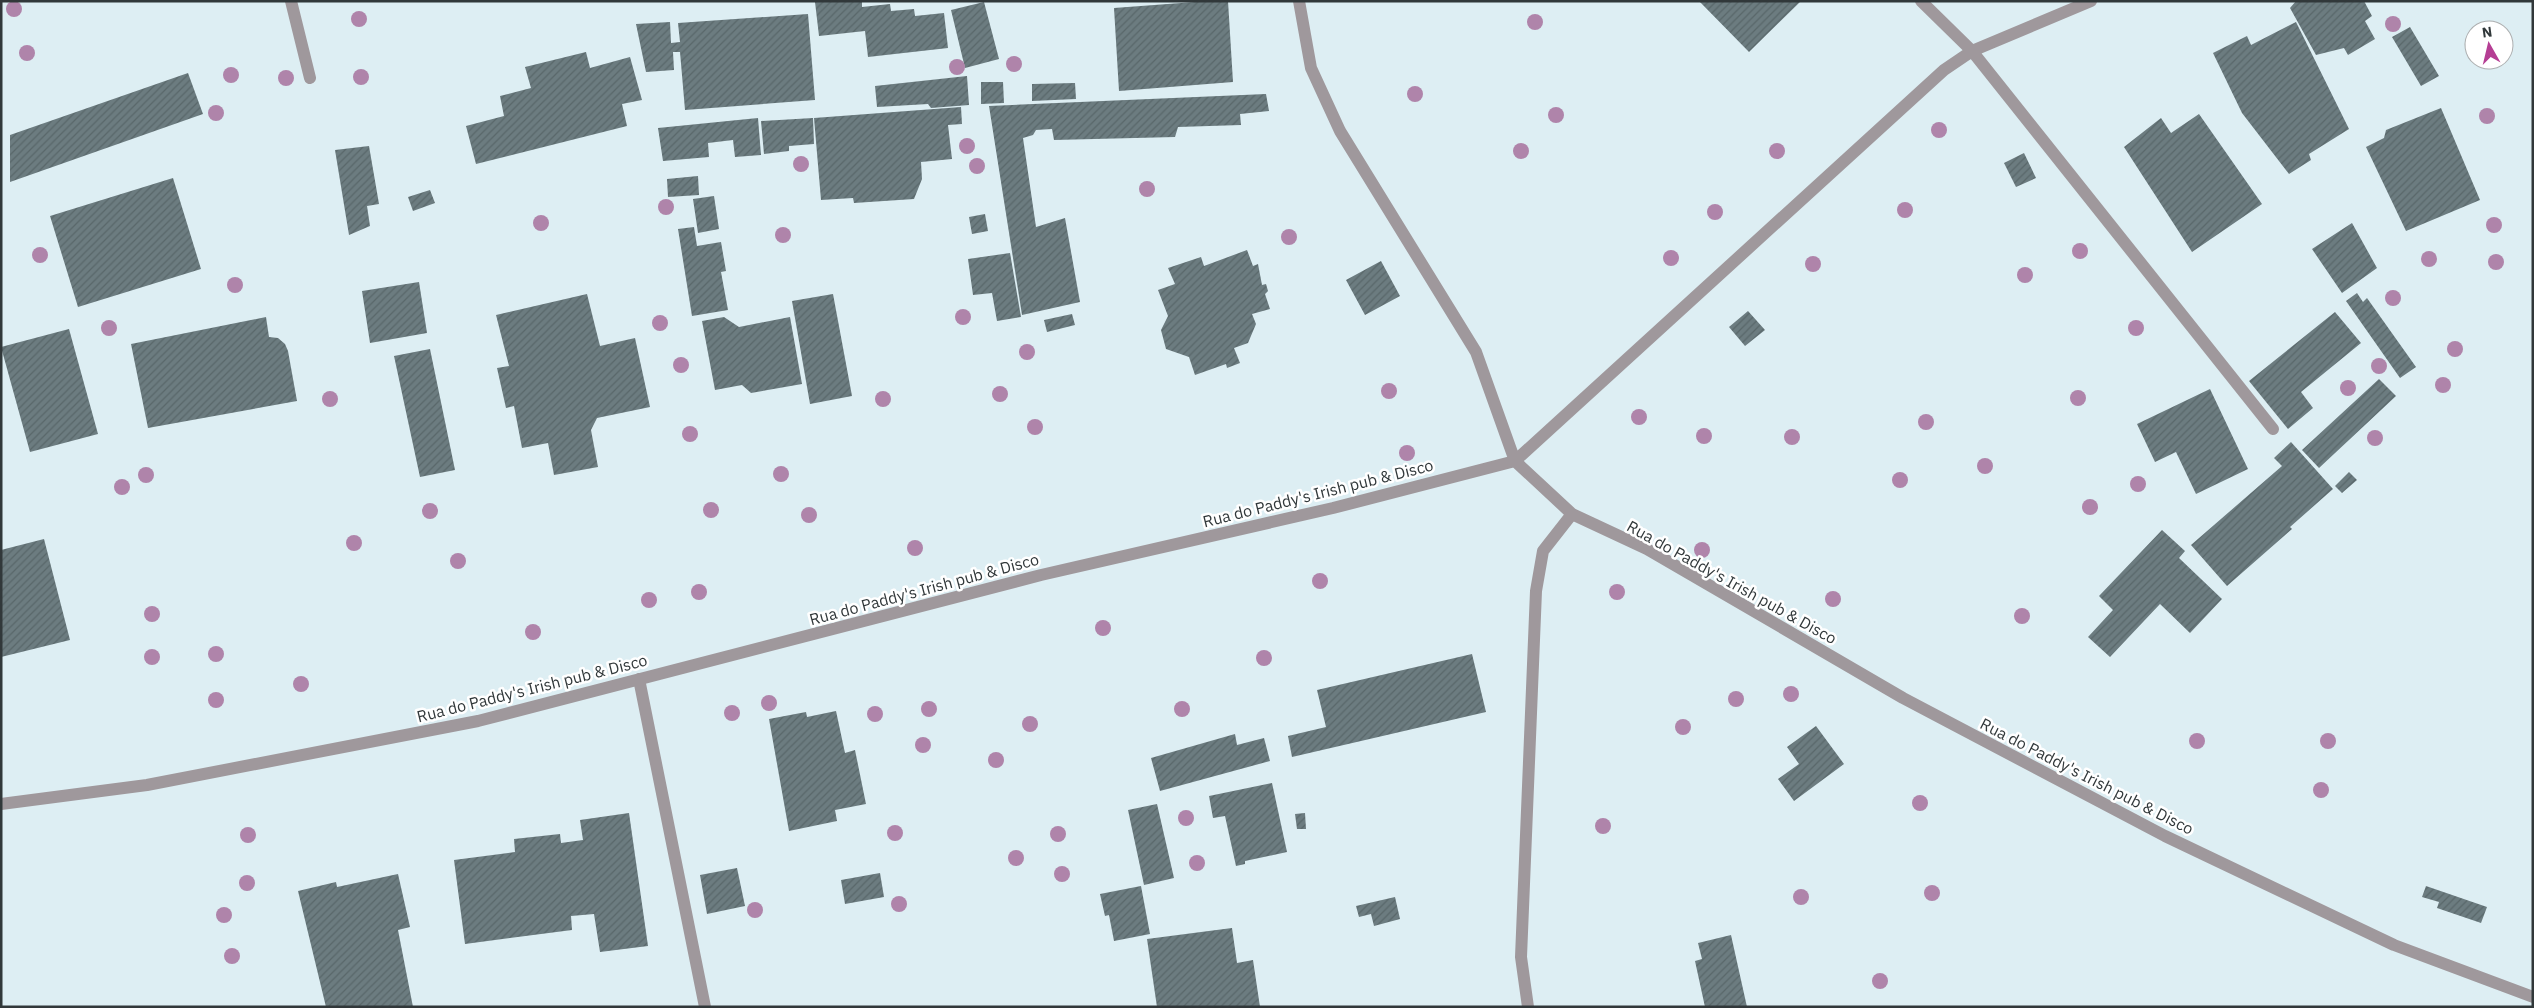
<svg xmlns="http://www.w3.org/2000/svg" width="2534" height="1008" font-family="'IBM Plex Sans',sans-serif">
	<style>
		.building { fill: url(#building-hatch) }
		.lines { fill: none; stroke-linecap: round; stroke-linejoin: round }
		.minor { stroke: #9f989c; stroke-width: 12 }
		.tree { fill: #af84aa }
		.labels { text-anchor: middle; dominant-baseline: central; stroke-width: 5; stroke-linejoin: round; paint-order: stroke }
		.street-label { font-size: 16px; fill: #31383a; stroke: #fff }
	</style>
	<defs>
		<pattern id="building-hatch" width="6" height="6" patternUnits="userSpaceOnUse" patternTransform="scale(1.25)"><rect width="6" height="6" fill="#6c7c80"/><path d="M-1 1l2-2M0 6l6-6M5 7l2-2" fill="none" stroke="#59676a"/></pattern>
	</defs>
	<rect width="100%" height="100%" fill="#ddeef3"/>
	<!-- building -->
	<path class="building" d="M820 1H862V7L890 4 891 11 914 9 915 16 944 13 948 48 868 57 865 31 819 36 815 2Z
		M1208 1H1228L1233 82 1119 91 1114 8Z
		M1699 1H1801L1749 52Z
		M2296 1H2364L2372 16 2365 21 2375 39 2348 55 2344 48 2316 55 2290 8Z
		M984 2 999 59 965 68 951 10Z
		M808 14 815 100 685 110 680 52H673L674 70 646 72 636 24 670 22 671 43 680 42 678 23Z
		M2296 22 2349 129 2309 154 2311 160 2289 174 2242 113 2213 53 2247 36 2251 45Z
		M2410 27 2439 76 2421 86 2392 37Z
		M586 52 590 68 630 57 642 100 622 104 627 126 476 164 466 126 504 116 500 96 531 88 525 67Z
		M188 73 203 114 10 182V135Z
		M967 76 969 105 931 108 928 104 877 107 875 86Z
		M981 82H1003L1004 103 981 104Z
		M1075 83 1076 99 1032 101V84Z
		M1266 94 1269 111 1240 114 1241 125 1178 127 1175 137 1054 140 1052 129 1036 130 1033 135 1023 138 1036 227 1065 218 1080 302 1022 315 989 106Z
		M961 107 962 124 948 125 952 159 921 162 922 179 914 199 854 203 853 198 821 200 814 118Z
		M2441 108 2480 200 2406 231 2366 147 2384 138 2386 130Z
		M2199 114 2262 204 2192 252 2124 147 2161 118 2171 133Z
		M758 118 761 155 735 157 733 140 708 143 709 157 663 161 658 128Z
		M813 118 814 144 789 146V151L764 154 761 121Z
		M369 146 379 204 367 206 370 226 349 235 335 150Z
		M2024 153 2036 178 2016 187 2004 163Z
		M698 176 699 195 668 197 667 179Z
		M173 178 201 269 78 307 50 216Z
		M430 190 435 203 413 211 408 197Z
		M714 196 719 229 698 233 693 199Z
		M985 214 988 231 972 234 969 217Z
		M2352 223 2377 268 2342 293 2312 249Z
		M694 227 697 246 721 242 726 271 721 272 728 310 692 316 678 229Z
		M1247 250 1253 266 1258 264 1262 285 1266 284 1268 291 1265 294 1270 309 1252 314 1256 324 1248 343 1234 348 1240 363 1227 368 1226 364 1195 375 1189 357 1166 349 1161 330 1168 316 1158 290 1175 284 1168 268 1201 257 1204 266Z
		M1010 253 1021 317 997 321 992 293 973 295 968 259Z
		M1381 261 1400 296 1365 315 1346 280Z
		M419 282 427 333 370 343 362 291Z
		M2357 293 2363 302 2367 298 2416 367 2400 378 2346 301Z
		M587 294 600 346 635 338 650 407 597 418 591 430 598 467 554 475 548 443 522 448 514 406 506 408 497 368 509 366 496 315Z
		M833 294 852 396 810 404 792 301Z
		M1748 311 1765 330 1745 346 1729 327Z
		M2335 312 2361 343 2301 392 2313 408 2288 429 2249 381Z
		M1072 314 1075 325 1047 332 1044 320Z
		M266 317 269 337 278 338 285 344 288 351 297 401 148 428 131 344Z
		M724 317 739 327 790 317 802 384 751 393 742 385 715 390 702 321Z
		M69 329 98 434 30 452 1 347Z
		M430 349 455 470 420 477 394 356Z
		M2379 379 2396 396 2319 468 2302 450Z
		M2210 389 2248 469 2196 494 2176 452 2155 462 2137 424Z
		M2291 442 2333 489 2290 527 2292 529 2227 586 2191 545 2282 466 2274 458Z
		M2349 472 2357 480 2342 493 2335 486Z
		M2162 530 2185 551 2179 558 2222 599 2190 633 2160 604 2110 657 2088 637 2113 610 2099 596Z
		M44 539 70 640 1 657V550Z
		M1472 654 1486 712 1292 757 1288 736 1326 727 1317 690Z
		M836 711 845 753 855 750 866 804 835 810 837 821 789 831 769 719 806 712 807 717Z
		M1816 726 1844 764 1794 801 1778 779 1799 764 1787 747Z
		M1235 734 1237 745 1264 738 1270 761 1160 791 1151 758Z
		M1272 783 1287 852 1245 861V864L1236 866 1225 816 1213 818 1209 796Z
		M1157 804 1174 878 1144 885 1128 810Z
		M629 813 648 946 600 952 594 914 571 916 572 930 465 944 454 860 515 852 514 839 560 834 561 843 583 840 580 820Z
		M1305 813 1306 829H1297L1295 814Z
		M737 868 745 906 707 914 700 875Z
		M880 873 884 897 845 904 841 880Z
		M398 874 410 927 398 930 413 1007H326L298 891 336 882 337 887Z
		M1141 886 1150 934 1114 941 1109 915 1105 916 1100 894Z
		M2426 886 2487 907 2481 923 2437 908 2439 902 2422 897Z
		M1395 897 1400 919 1374 926 1371 914 1359 917 1356 906Z
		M1232 928 1237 963 1253 960 1260 1007H1157L1147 939Z
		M1731 935 1747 1007H1705L1695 961 1702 959 1698 943Z"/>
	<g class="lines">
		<!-- minor -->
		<path class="minor" d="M291 1 310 78
			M1299 1 1311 68 1340 131 1476 352 1515 461 1944 70 1972 51 2091 1
			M1921 1 1972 51 2273 429
			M639 679 705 1007
			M1 804 147 785 478 721 1041 575 1333 508 1515 461 1572 514 1647 549 1903 698 2165 836 2394 945 2533 997
			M1528 1007 1521 957 1536 591 1543 551 1572 514"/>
	</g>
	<!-- trees -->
	<g class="tree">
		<circle cx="14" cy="9" r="8"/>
		<circle cx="359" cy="19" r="8"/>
		<circle cx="1535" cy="22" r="8"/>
		<circle cx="2393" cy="24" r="8"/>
		<circle cx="27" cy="53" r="8"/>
		<circle cx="1014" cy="64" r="8"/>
		<circle cx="957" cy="67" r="8"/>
		<circle cx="231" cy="75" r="8"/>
		<circle cx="361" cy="77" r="8"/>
		<circle cx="286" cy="78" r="8"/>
		<circle cx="1415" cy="94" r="8"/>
		<circle cx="216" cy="113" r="8"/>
		<circle cx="1556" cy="115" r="8"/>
		<circle cx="2487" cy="116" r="8"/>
		<circle cx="1939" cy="130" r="8"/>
		<circle cx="967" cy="146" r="8"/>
		<circle cx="1521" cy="151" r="8"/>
		<circle cx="1777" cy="151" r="8"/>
		<circle cx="801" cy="164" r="8"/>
		<circle cx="977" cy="166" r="8"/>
		<circle cx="1147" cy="189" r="8"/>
		<circle cx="666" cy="207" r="8"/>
		<circle cx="1905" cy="210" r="8"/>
		<circle cx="1715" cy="212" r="8"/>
		<circle cx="541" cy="223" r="8"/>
		<circle cx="2494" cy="225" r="8"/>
		<circle cx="783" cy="235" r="8"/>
		<circle cx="1289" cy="237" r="8"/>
		<circle cx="2080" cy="251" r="8"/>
		<circle cx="40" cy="255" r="8"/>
		<circle cx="1671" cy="258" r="8"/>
		<circle cx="2429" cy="259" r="8"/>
		<circle cx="2496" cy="262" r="8"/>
		<circle cx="1813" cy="264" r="8"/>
		<circle cx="2025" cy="275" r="8"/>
		<circle cx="235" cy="285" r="8"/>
		<circle cx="2393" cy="298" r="8"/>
		<circle cx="963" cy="317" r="8"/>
		<circle cx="660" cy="323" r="8"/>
		<circle cx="109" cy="328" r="8"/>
		<circle cx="2136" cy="328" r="8"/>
		<circle cx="2455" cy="349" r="8"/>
		<circle cx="1027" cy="352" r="8"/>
		<circle cx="681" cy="365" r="8"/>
		<circle cx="2379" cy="366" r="8"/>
		<circle cx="2443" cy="385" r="8"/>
		<circle cx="2348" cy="388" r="8"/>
		<circle cx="1389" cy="391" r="8"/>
		<circle cx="1000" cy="394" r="8"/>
		<circle cx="2078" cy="398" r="8"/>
		<circle cx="330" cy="399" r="8"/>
		<circle cx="883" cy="399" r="8"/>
		<circle cx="1639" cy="417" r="8"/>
		<circle cx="1926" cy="422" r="8"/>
		<circle cx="1035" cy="427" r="8"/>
		<circle cx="690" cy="434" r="8"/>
		<circle cx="1704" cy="436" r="8"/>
		<circle cx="1792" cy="437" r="8"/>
		<circle cx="2375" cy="438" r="8"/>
		<circle cx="1407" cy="453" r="8"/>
		<circle cx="1985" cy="466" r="8"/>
		<circle cx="781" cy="474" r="8"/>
		<circle cx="146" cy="475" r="8"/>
		<circle cx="1900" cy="480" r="8"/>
		<circle cx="2138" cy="484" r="8"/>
		<circle cx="122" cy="487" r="8"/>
		<circle cx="2090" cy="507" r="8"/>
		<circle cx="711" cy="510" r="8"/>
		<circle cx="430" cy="511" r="8"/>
		<circle cx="809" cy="515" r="8"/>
		<circle cx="354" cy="543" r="8"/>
		<circle cx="915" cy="548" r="8"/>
		<circle cx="1702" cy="550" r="8"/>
		<circle cx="458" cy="561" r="8"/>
		<circle cx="1320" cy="581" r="8"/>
		<circle cx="699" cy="592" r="8"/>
		<circle cx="1617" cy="592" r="8"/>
		<circle cx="1833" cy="599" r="8"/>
		<circle cx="649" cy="600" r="8"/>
		<circle cx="152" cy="614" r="8"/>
		<circle cx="2022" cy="616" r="8"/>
		<circle cx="1103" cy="628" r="8"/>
		<circle cx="533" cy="632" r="8"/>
		<circle cx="216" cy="654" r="8"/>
		<circle cx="152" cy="657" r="8"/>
		<circle cx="1264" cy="658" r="8"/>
		<circle cx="301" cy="684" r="8"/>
		<circle cx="1791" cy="694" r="8"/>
		<circle cx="1736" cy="699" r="8"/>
		<circle cx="216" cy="700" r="8"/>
		<circle cx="769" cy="703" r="8"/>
		<circle cx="929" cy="709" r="8"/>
		<circle cx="1182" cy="709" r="8"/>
		<circle cx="732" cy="713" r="8"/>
		<circle cx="875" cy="714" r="8"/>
		<circle cx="1030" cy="724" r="8"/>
		<circle cx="1683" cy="727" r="8"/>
		<circle cx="2197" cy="741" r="8"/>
		<circle cx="2328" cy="741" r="8"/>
		<circle cx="923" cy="745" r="8"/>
		<circle cx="996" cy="760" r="8"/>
		<circle cx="2321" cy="790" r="8"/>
		<circle cx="1920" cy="803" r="8"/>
		<circle cx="1186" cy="818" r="8"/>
		<circle cx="1603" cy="826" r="8"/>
		<circle cx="895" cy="833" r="8"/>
		<circle cx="1058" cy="834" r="8"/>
		<circle cx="248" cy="835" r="8"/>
		<circle cx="1016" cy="858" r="8"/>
		<circle cx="1197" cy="863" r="8"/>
		<circle cx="1062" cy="874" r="8"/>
		<circle cx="247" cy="883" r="8"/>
		<circle cx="1932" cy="893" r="8"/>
		<circle cx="1801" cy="897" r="8"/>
		<circle cx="899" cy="904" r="8"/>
		<circle cx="755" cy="910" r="8"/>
		<circle cx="224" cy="915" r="8"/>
		<circle cx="232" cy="956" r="8"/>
		<circle cx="1880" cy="981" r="8"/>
	</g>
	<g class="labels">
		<!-- street labels -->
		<g class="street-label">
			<text transform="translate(1318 493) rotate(-14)">Rua do Paddy's Irish pub &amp; Disco</text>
			<text transform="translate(1732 582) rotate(29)">Rua do Paddy's Irish pub &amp; Disco</text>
			<text transform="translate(924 589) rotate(-15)">Rua do Paddy's Irish pub &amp; Disco</text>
			<text transform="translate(532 688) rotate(-14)">Rua do Paddy's Irish pub &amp; Disco</text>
			<text transform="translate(2087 776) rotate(27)">Rua do Paddy's Irish pub &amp; Disco</text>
		</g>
	</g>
	<!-- border -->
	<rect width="2534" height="1008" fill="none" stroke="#31383a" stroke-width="5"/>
	<!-- north arrow -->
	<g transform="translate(2489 45) rotate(352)"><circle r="24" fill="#ffffff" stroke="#adafb0"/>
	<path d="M0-4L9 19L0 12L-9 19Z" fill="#b53e94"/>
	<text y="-8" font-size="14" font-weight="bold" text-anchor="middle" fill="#31383a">N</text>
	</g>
</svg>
